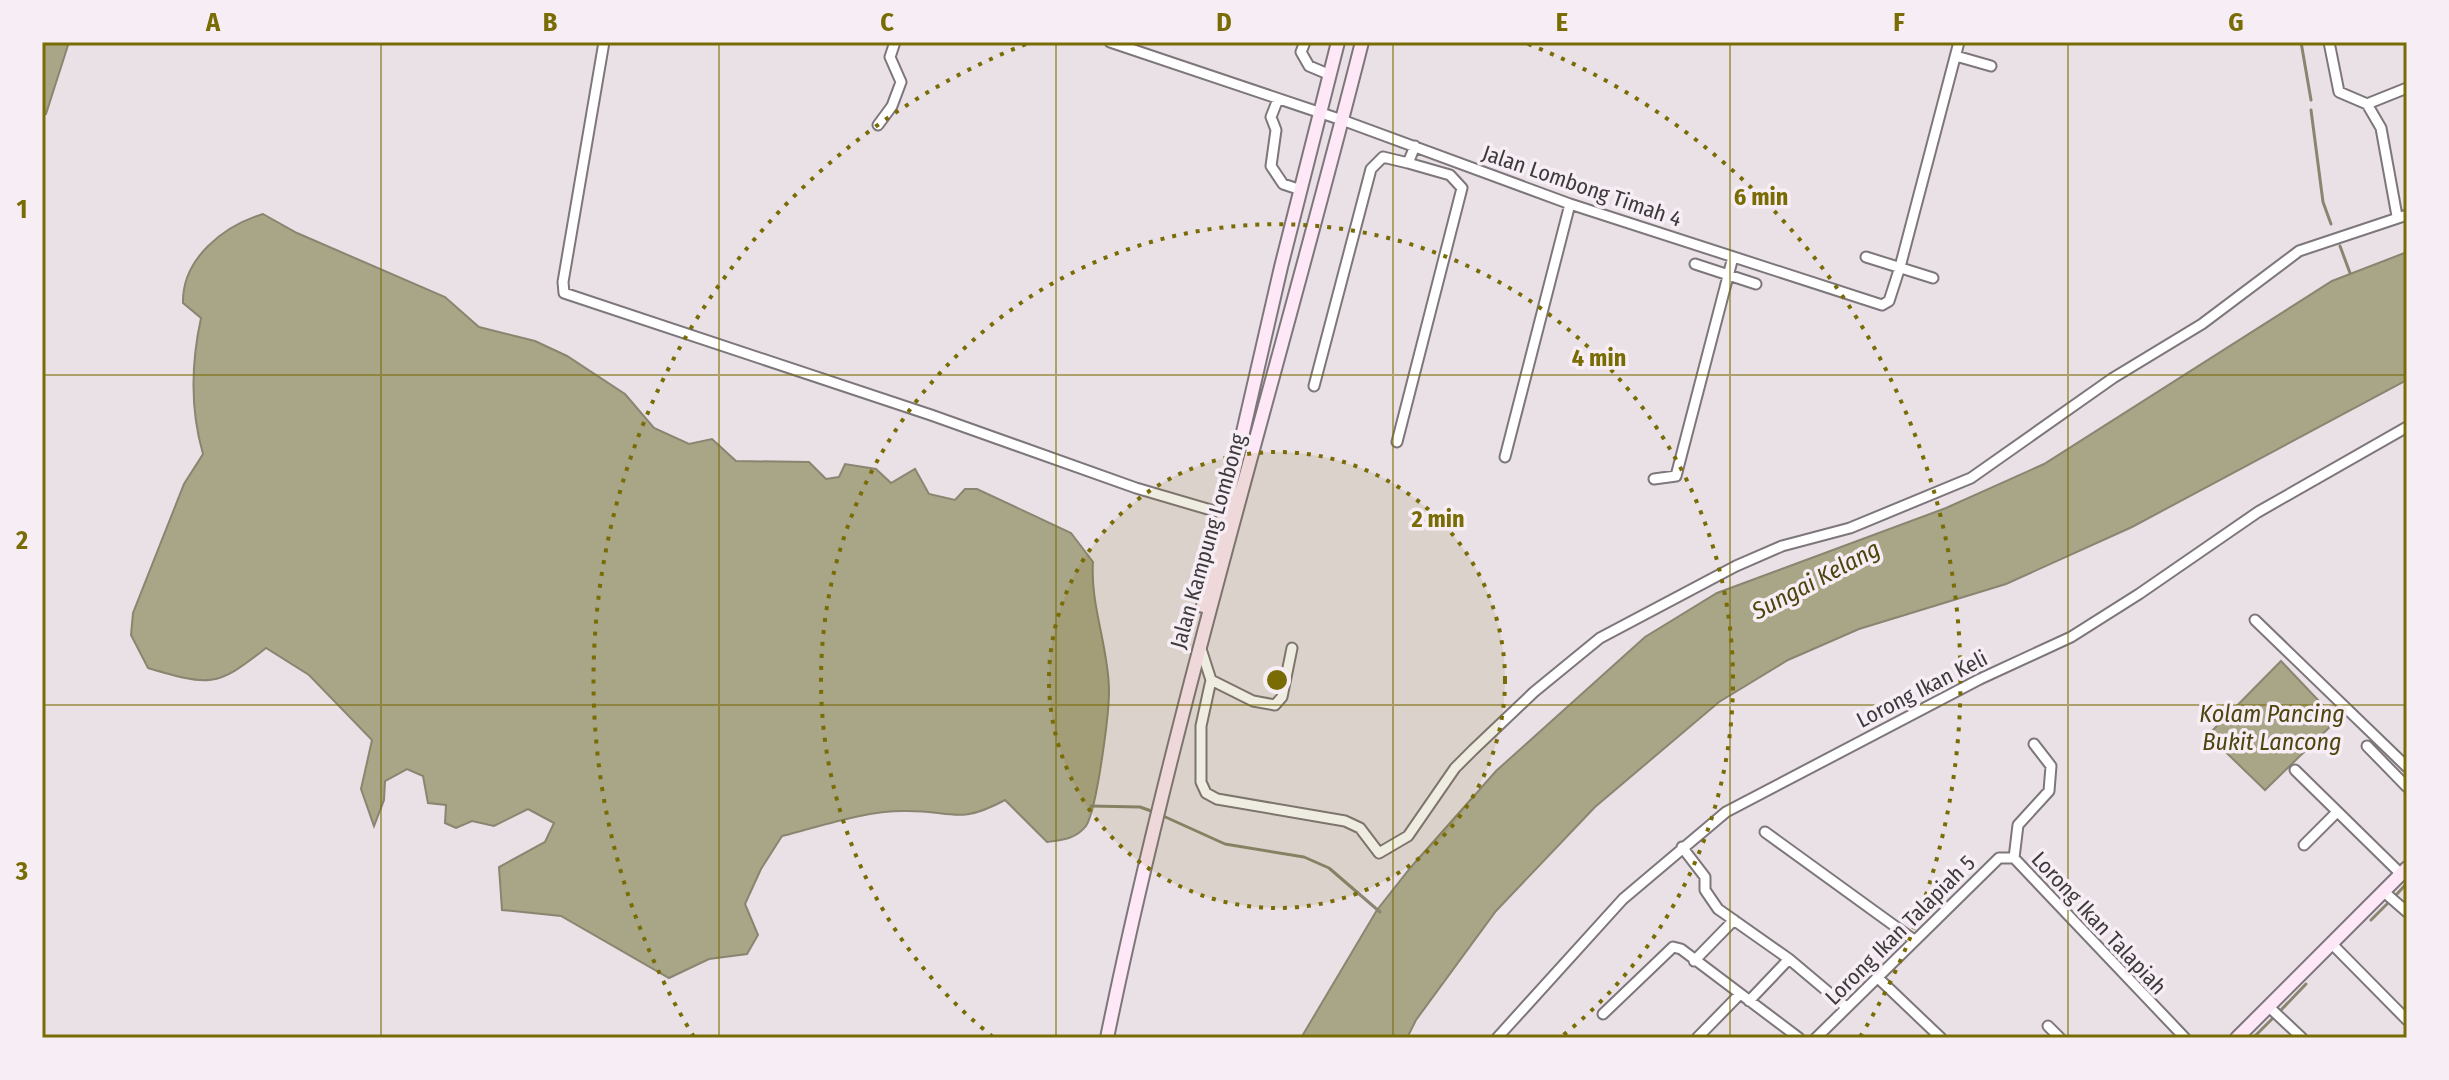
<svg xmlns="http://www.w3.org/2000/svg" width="2449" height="1080" font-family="'Fira Sans Condensed',sans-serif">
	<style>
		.water { fill: #a9a587; stroke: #898570; stroke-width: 2 }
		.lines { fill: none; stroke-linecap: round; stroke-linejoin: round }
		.stream { stroke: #898570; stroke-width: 3 }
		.street-casing { stroke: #7d767b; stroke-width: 13 }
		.secondary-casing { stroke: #7d767b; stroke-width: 16 }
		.street { stroke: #fff; stroke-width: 9 }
		.secondary { stroke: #fee8f8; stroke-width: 12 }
		.grid { fill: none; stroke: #796c05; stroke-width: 2; stroke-opacity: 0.55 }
		.ring { fill: none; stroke: #796c05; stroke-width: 4; stroke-dasharray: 4 8 }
		.labels { text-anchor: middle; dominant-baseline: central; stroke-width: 7; stroke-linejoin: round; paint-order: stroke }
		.street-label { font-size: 22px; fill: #3d3a3c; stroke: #f7eef5 }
		.water-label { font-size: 24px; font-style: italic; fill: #4d440e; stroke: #f7eef5 }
		.centre { fill: #796c05; stroke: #f7eef5; stroke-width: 4 }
		.ring-label { font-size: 24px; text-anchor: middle; font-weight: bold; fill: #796c05; stroke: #f7eef5; stroke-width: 7; stroke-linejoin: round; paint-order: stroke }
		.neatline { fill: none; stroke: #796c05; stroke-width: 3 }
		.grid-label { font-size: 26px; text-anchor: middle; font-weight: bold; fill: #796c05 }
	</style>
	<rect width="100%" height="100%" fill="#eae1e7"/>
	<!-- water -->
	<path class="water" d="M42 42H69L46 114 42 115Z
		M263 214 297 233 445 297 479 327 535 341 567 356 625 394 654 428 689 444 712 439 736 461 809 462 826 479 839 477 845 464 876 469 891 483 915 469 929 494 955 500 965 489H977L1071 533 1093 562C1090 606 1109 648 1109 691 1109 714 1097 809 1086 826 1076 839 1062 840 1047 842L1005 800C957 826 952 810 904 811 863 811 822 826 782 836L761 869 745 904 758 935 747 954 709 959 669 978 561 916 502 910 499 867 545 842 554 823 528 809 494 826 472 821 456 828 445 823 446 805 428 803 423 776 407 769 385 781 384 800 374 826 361 789 372 740 309 675 266 648C216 688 209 686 148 668L131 635 133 613 184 484 203 454C190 409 191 364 201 318L183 303C182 259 223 226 263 214Z
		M2407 252V380L2132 527 2006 584 1859 629 1788 660 1719 702 1595 807 1496 911 1416 1020 1407 1038H1301L1377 910 1411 867 1496 771 1645 637 1717 593 1946 508 2044 464 2332 281Z
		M2281 661 2337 720 2265 790 2208 735Z"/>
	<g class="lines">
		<!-- stream -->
		<path class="stream" d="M2301 42 2311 100
			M2311 110 2323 202 2331 224
			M2340 246 2350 273
			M1091 806 1140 807 1154 812
			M1161 815 1225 844 1304 857 1329 868 1380 912
			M2397 894 2407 883
			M2371 920 2391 900
			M2281 1010 2306 984
			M2253 1038 2274 1017"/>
		<!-- street casing -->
		<g class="street-casing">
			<path id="street" d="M604 42 563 282 564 293 931 415 1136 488 1228 515
				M1110 42 1342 120 1570 204 1882 305 1889 301 1900 267 1959 42
				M1305 42 1301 52 1309 66 1328 74
				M2329 42 2339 92 2367 104 2381 128 2397 216
				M1956 56 1991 66
				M1278 99 1271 117 1276 130 1271 166 1283 184 1301 190
				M2367 104 2407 88
				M878 125 892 106 901 82 890 57 895 42
				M1866 257 1933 278
				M1695 264 1756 284
				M1314 386 1371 169 1383 157 1408 163 1415 146
				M1397 442 1462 188 1450 175 1408 163
				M1505 457 1570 204
				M1654 479 1676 476 1733 257
				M2255 620 2407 767
				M1201 649 1211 680 1253 701 1275 705 1282 697 1292 648
				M1211 680 1201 726V782L1206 793 1217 799 1345 821 1360 828 1379 853 1408 836 1455 768 1473 750 1534 692 1600 638 1736 566 1782 546 1850 528 1971 478 2113 378 2202 324 2299 251 2407 215
				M2034 744 2051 766 2049 791 2018 825 2014 858 2185 1038
				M2367 746 2407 787
				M2295 770 2401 874
				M1765 832 1914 940
				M2304 845 2337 812
				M1682 847 1705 877V890L1718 909 1789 959 1846 1007
				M2383 891 2407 912
				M2331 943 2407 1020
				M1694 961 1734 920
				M1877 977 1941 1038
				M1749 1001 1789 959
				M2268 1006 2302 1038
				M1603 1014 1673 947 1681 949 1799 1038
				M2048 1026 2060 1038
				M1497 1038 1623 899 1726 812 1980 679 2071 637 2139 594 2258 512 2407 427
				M1697 1038 1740 994
				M1816 1038 1999 858H2014"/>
		</g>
		<!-- secondary casing -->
		<g class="secondary-casing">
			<path id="secondary" d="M1203 606 1281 267 1338 42
				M1107 1038C1176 702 1278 374 1362 42
				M2237 1038 2407 868"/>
		</g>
		<!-- street -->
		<use href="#street" class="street"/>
		<!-- secondary -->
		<use href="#secondary" class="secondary"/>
	</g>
	<!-- grid -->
	<path class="grid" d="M381 42V1038M719 42V1038M1056 42V1038M1393 42V1038M1730 42V1038M2068 42V1038M42 375H2407M42 705H2407"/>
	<!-- distance rings -->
	<circle cx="1277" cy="680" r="228" fill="#796c05" fill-opacity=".12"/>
	<g class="ring">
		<circle cx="1277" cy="680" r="228"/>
		<path d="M993 1037A456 456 0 1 1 1561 1037"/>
		<path d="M694 1037A684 684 0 0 1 1026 44M1528 44A684 684 0 0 1 1860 1037"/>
	</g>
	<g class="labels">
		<!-- street labels -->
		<g class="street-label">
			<text transform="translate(1582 186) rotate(19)">Jalan Lombong Timah 4</text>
			<text transform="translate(1208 541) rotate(-74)">Jalan Kampung Lombong</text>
			<text transform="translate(1922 689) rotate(-27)">Lorong Ikan Keli</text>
			<text transform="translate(2099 923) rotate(47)">Lorong Ikan Talapiah</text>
			<text transform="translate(1900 930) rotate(-45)">Lorong Ikan Talapiah 5</text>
		</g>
		<!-- water labels -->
		<g class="water-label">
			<text transform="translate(1816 580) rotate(-28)">Sungai Kelang</text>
			<text x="2272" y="714">Kolam Pancing<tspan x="2272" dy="28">Bukit Lancong</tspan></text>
		</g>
	</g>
	<circle cx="1277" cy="680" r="12" class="centre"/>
	<g class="ring-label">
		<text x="1761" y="205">6 min</text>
		<text x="1599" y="366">4 min</text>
		<text x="1438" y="527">2 min</text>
	</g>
	<!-- border -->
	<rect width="2449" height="1080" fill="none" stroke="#f7eef5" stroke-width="88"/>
	<rect x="44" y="44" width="2361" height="992" class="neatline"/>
	<g class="grid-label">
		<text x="213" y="31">A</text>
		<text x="550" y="31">B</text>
		<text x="887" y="31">C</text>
		<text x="1224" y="31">D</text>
		<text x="1562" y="31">E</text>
		<text x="1899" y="31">F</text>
		<text x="2236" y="31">G</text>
		<text x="22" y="218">1</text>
		<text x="22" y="549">2</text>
		<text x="22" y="880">3</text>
	</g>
</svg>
